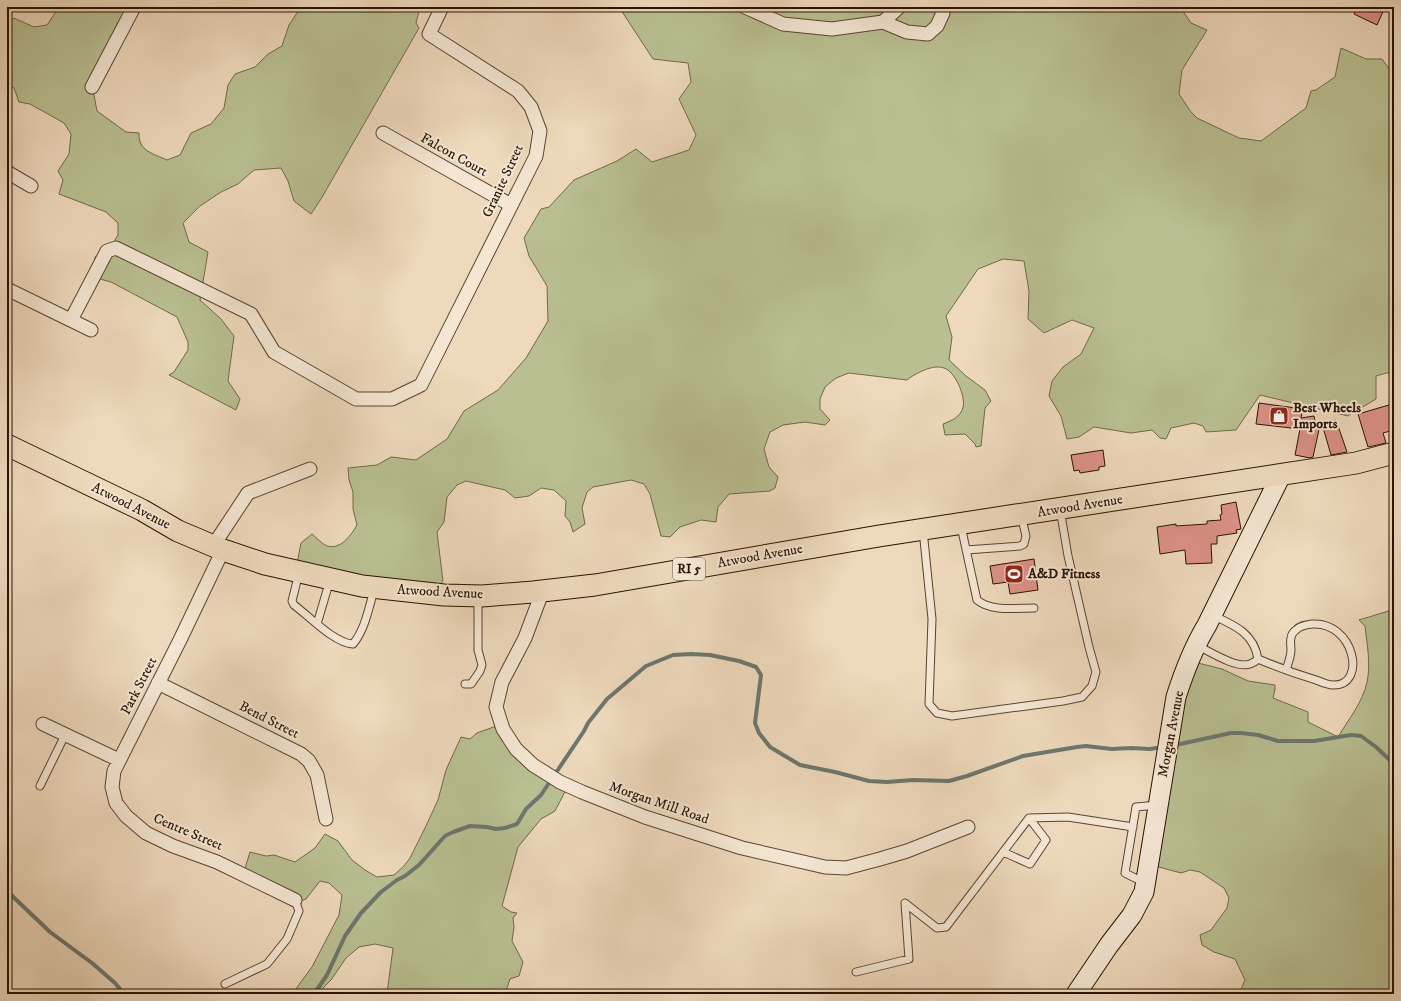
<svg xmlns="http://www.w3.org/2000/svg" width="1401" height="1001" font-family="'IM FELL DW Pica',serif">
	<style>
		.green { fill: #b9bf91; stroke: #70694a }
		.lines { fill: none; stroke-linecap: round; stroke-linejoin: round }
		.stream { stroke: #6d776f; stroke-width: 4 }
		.building { fill: #dc9188; stroke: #281304 }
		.lane-casing { stroke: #5a4432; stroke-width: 9 }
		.street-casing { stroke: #5a4432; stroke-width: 15 }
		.secondary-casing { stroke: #281304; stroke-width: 21 }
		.primary-casing { stroke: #281304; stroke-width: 23 }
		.lane { stroke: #f4e6d3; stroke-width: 7 }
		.street { stroke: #f4e6d3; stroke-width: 13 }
		.secondary { stroke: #f4e6d3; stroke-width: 19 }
		.primary { stroke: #eed9bc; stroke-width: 21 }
		.labels { text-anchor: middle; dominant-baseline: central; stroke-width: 4; stroke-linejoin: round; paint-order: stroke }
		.shield { fill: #f4e6d3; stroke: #655242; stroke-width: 1 }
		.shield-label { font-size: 13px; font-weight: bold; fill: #281304 }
		.street-label { font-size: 14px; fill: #281304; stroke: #f4e6d3 }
		.poi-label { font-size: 14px; font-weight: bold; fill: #281304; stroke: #f4e6d3; text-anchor: start }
	</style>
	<rect width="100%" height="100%" fill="#eed9bc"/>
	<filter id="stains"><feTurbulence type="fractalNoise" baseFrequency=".005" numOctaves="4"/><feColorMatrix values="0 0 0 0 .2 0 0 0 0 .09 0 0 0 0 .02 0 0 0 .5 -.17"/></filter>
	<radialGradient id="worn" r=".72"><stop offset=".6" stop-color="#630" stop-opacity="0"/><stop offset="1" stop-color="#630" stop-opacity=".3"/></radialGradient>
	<!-- green -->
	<path class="green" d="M59 7H135L93 90 97 111 126 132 139 133C138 151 154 154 167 160L180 155 191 133 211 124 224 108 228 85 235 74 255 67 268 54 282 46 289 25 301 7H420L416 23 419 28 321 199 311 214 294 201 288 181 281 168 254 170 238 184 221 192 200 206 183 223 189 242 208 252 200 300 221 319 234 336 228 381 240 399 236 410 169 375 174 372 188 350V342L177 317 111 282 89 276 94 266 95 257 108 251 118 235V223L106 212 59 194 63 180 58 171 69 154 71 134 64 123 30 104 19 102 14 88 7 85V25L14 18 34 27 47 25Z
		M619 7H682L709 11 717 7H1180L1191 23 1207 30 1182 70 1179 94 1191 112 1197 118 1239 138 1261 141 1306 108 1311 91 1316 90 1335 77 1341 48 1366 59H1382L1390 70 1394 72V371L1376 376V399L1361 408V409L1355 411 1348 416 1260 395 1236 430 1206 432 1203 426 1194 423 1171 428 1166 439 1160 438 1152 430 1131 433 1094 427 1079 437 1067 439 1061 416 1049 396 1052 381 1063 367 1081 354 1094 328 1072 320 1044 333 1028 319 1029 291 1024 261 1003 259 978 269 946 316 952 337 949 360 966 376 985 390 991 401 985 408 981 446 976 447 975 444 965 434 945 435 943 424C951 421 961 417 963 407 966 397 955 371 944 368 933 364 916 373 907 380L849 373 836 378 825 387 820 399V409L830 420 825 425 805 422 783 425 770 432 764 449 769 467 778 477 775 488 770 491 729 494 718 507 716 522 701 520 680 527 670 537 661 536 650 494 644 484 631 480 593 487 587 492 582 508 585 524 573 532 570 522 565 516 566 501 554 490 541 488 529 496 515 498 505 490 466 481 457 485 447 497 444 522 437 532 443 581 432 594 296 569 301 543 312 534C316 537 322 544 327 546 341 550 351 535 357 525L353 509V492L349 480 348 468 377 465 391 457 416 460 447 439 464 411 498 390 526 358 548 321 547 286 529 256 524 238 541 209 549 207 574 180 617 161 636 149 652 162 689 150 696 135 679 99 691 82 688 63 653 59Z
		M1392 610H1394V994H1239L1245 980 1235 959 1214 952 1202 945 1200 935 1211 930 1227 908 1229 898 1224 888 1200 872 1190 870 1181 873 1151 865 1177 697 1194 662 1222 669 1248 681 1275 685V689L1273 698 1308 712V722L1338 737C1348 720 1363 702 1367 682 1371 665 1367 644 1365 626L1359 620Z
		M499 725 515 749 568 786 555 811 541 819 518 847 502 906 511 912 517 913 513 918 514 927 512 941 523 962 519 976 510 979 505 994H387L393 948 375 944 359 947 346 958 331 980 317 994H292L312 967 339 915 342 895 329 883 320 881 306 899 298 902 243 875 250 852 266 856 274 855 295 862 315 848 325 834 338 841 352 860 365 870 377 877 394 875 404 866 410 858 425 828 438 800 446 770 461 737 470 739 477 733Z"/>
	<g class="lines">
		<!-- stream -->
		<path class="stream" d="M1180 744 1231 733H1241L1258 735 1278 741H1314L1351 735 1361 736 1376 747 1394 764
			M7 891 50 932 92 963 115 983 124 994
			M314 994 327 975 345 936 361 913 381 892 397 880 405 876 419 865 445 836 453 832 470 826 487 827 496 829 505 828 517 824 526 809 541 795 584 731 588 723 607 699 646 666 673 655 691 654 710 655 739 661 756 667 761 675 755 723 759 733 770 747 800 765 835 772 869 781 887 782 913 780 949 781 967 776 1023 756 1077 747 1086 746 1112 749 1131 748 1150 749 1156 748"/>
	</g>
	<!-- building -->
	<path class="building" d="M1357 7H1385L1377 25 1354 14Z
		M1259 403 1303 409 1301 418 1314 416 1316 426 1320 425 1313 457 1310 458 1295 455 1300 429 1256 424Z
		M1389 405 1394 424V430L1383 433 1386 443 1368 447 1358 414Z
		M1336 420 1347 452 1331 455 1322 424Z
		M1103 450 1105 466 1099 467V470L1080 473 1079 470 1074 471 1071 455Z
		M1236 502 1241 529 1236 530 1237 533 1217 536V544H1211L1212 563 1186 564 1185 550 1160 554 1157 527 1176 524V526L1207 524V521L1221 520 1220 515 1222 514 1221 505Z
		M1034 559 1038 590 1010 594 1008 582 993 584 990 566Z"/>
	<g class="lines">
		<!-- lane casing -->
		<g class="lane-casing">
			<path id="lane" d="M961 526 977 600C992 612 1015 608 1034 608
				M923 530 932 619 929 704 937 713 952 716 1063 701 1082 697 1092 686 1096 672 1089 647 1068 556 1060 509
				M966 550 1020 546 1024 544 1026 536 1021 515
				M299 573 292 601 294 605C309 616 334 643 353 644 365 630 369 607 374 590
				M317 624 330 580
				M1196 645C1209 651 1236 669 1250 664 1253 663 1256 661 1258 659 1254 633 1234 625 1212 615
				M1258 659C1277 667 1296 674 1316 680 1321 682 1328 685 1333 685 1368 686 1354 621 1312 624 1306 625 1301 625 1296 630 1294 631 1291 635 1291 638 1290 641 1291 646 1291 650 1291 656 1288 664 1286 670
				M465 684H471L480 671 482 665 478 650V598
				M40 786 65 735
				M1003 852 1030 864 1046 840 1029 818
				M1145 883 1125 873 1136 807 1158 805
				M856 972 909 959 905 903 937 928 946 927 1029 818 1068 817 1133 827
				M225 984 267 964 287 939 299 911 295 900"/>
		</g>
		<!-- street casing -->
		<g class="street-casing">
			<path id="street" d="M745 7 783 24 832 29 883 22 907 32 928 34 937 26 943 13 940 7
				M883 22 899 7
				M92 87 134 7
				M383 133 511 205
				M7 172 31 186
				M7 289 91 330
				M71 320 107 251 116 248 251 314 274 352 356 399H392L421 385 536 156 540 131 531 107 518 91 429 34 442 7
				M213 546 248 493 310 469
				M223 550 180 640 114 771 112 787 116 803 126 816 146 833 173 846 217 862 295 900
				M543 590 525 638 502 682 496 707 503 729 516 749 533 765 560 782 582 792 645 817 742 848 825 867 846 868 880 859 907 851 968 827
				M158 683 301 754 309 761 317 775 326 819
				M43 724 119 760"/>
		</g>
		<!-- secondary casing -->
		<g class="secondary-casing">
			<path id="secondary" d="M1076 994 1109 945 1132 915 1144 892 1176 697C1184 672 1193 648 1207 625L1281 475"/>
		</g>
		<!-- primary casing -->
		<g class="primary-casing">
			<path id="primary" d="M7 445 142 510 178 531 223 550 265 564 362 586 444 595 482 596 533 592 595 585 879 536 1356 463 1394 453"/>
		</g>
		<!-- lane -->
		<use href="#lane" class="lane"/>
		<!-- street -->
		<use href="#street" class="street"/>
		<!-- secondary -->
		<use href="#secondary" class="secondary"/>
		<!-- primary -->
		<use href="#primary" class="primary"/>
	</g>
	<!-- icons -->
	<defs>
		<g id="shop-square" transform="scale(1)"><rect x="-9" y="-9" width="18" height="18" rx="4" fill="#8f2418" stroke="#f4e6d3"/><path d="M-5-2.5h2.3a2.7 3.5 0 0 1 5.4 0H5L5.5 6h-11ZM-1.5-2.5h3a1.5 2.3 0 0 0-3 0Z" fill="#fff"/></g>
		<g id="stadium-square" transform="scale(1)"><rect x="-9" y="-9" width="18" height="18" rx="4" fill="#8f2418" stroke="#f4e6d3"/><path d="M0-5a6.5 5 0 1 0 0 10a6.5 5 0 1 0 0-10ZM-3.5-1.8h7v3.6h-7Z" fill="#fff"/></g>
	</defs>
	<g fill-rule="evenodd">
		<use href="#shop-square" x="1279" y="416"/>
		<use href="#stadium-square" x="1014" y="574"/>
	</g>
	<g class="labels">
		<!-- shield labels -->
		<rect class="shield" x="673" y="558" width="32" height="22" rx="3"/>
		<g class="shield-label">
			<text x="689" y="569">RI 5</text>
		</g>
		<!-- street labels -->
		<g class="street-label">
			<text transform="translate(454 155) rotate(29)">Falcon Court</text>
			<text transform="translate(503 181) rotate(-65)">Granite Street</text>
			<text transform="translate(131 506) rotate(27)">Atwood Avenue</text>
			<text transform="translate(1080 506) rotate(-9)">Atwood Avenue</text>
			<text transform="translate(760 556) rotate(-10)">Atwood Avenue</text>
			<text transform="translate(440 592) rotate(3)">Atwood Avenue</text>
			<text transform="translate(139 686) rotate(-63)">Park Street</text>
			<text transform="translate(269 720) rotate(27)">Bend Street</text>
			<text transform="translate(1171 734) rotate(-79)">Morgan Avenue</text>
			<text transform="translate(659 803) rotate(19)">Morgan Mill Road</text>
			<text transform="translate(188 832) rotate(23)">Centre Street</text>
		</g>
		<!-- poi labels -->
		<g class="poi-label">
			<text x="1293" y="408">Best Wheels<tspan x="1293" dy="16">Imports</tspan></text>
			<text x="1028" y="574">A&amp;D Fitness</text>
		</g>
	</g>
	<!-- margin -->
	<rect width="1401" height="1001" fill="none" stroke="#eed9bc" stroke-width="24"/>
	<rect x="8" y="8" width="1385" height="985" fill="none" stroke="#281304" stroke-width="2"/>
	<rect x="12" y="12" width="1377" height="977" fill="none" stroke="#281304"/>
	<rect width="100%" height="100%" filter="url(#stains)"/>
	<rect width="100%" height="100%" fill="url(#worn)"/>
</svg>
